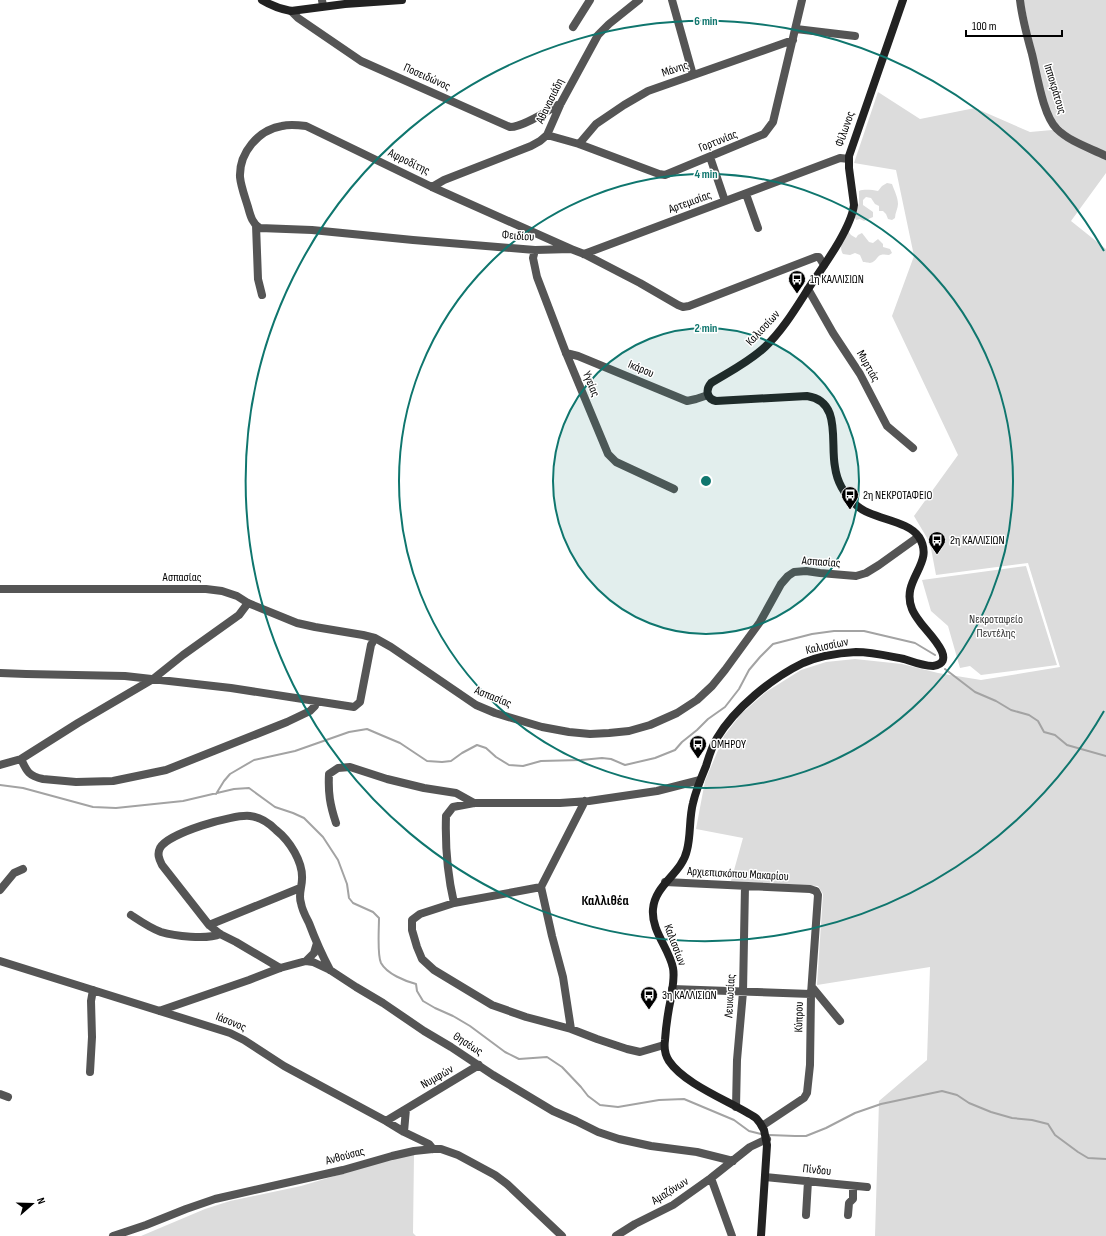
<svg xmlns="http://www.w3.org/2000/svg" width="1106" height="1236" font-family="'Sofia Sans Condensed',sans-serif">
	<style>
		.green { fill: #dcdcdc }
		.lines { fill: none; stroke-linecap: round; stroke-linejoin: round }
		.stream { stroke: #a3a3a3; stroke-width: 2 }
		.minor { stroke: #555; stroke-width: 8 }
		.tertiary { stroke: #555; stroke-width: 8 }
		.secondary { stroke: #222; stroke-width: 8 }
		.ring { fill: none; stroke: #0f766e; stroke-width: 2 }
		.labels { text-anchor: middle; dominant-baseline: central; stroke-width: 3; stroke-linejoin: round; paint-order: stroke }
		.street-label { font-size: 12px; fill: #000; stroke: #fff }
		.poi-label { font-size: 12px; fill: #000; stroke: #fff; text-anchor: start }
		.park-label { font-size: 12px; fill: #333; stroke: #fff }
		.quarter-label { font-size: 14px; font-weight: bold; fill: #000; stroke: #fff }
		.centre { fill: #0f766e; stroke: #fff; stroke-width: 2 }
		.ring-label { font-size: 12px; text-anchor: middle; font-weight: bold; fill: #0f766e; stroke: #fff; stroke-width: 3; stroke-linejoin: round; paint-order: stroke }
	</style>
	<rect width="100%" height="100%" fill="#fff"/>
	<!-- green -->
	<path class="green" d="M1023 0H1106V173L1071 221 1106 249V1236H875L879 1101 927 1060 930 967 817 985 823 894 818 886 731 881 743 838 696 829 705 781 724 736 741 714 766 692 801 670 826 662 855 659 902 664 938 673 981 680 1060 667 1028 563 936 575 930 543 914 516 958 455 892 316 914 256 896 170 854 163 878 92 920 119 975 108 1030 132 1063 129 1055 121 1049 111 1043 88Z
		M887 183 892 184C894 190 898 197 898 204 898 208 895 213 895 218L892 220 888 219 886 214 883 211H879V206L875 204 871 198 866 197 863 200V205L873 212V217L864 221 860 219 856 220 854 215 859 203V191C864 189 872 190 878 191L882 186Z
		M848 231 851 235 856 238 858 235 862 233 869 242 873 243 878 239 883 244V247L890 249 892 253 889 255C875 252 879 261 870 263 870 263 864 262 863 262L860 255 855 253 850 255 843 254C838 246 844 239 848 231Z
		M1026 566 1057 665 981 675 970 666 960 668 948 626 931 611 922 580Z
		M414 1154 413 1233 416 1236H141L205 1209 230 1201 301 1186 375 1164Z"/>
	<g class="lines">
		<!-- stream -->
		<path class="stream" d="M945 669 975 692 996 701 1011 710 1029 715 1038 721 1044 732 1055 735 1067 745 1106 756
			M0 785 23 788 93 807 116 808 183 801 234 789 249 788 275 807 293 813 304 818 323 837 338 860 347 884 349 898 353 903 373 912 379 918C379 929 377 955 381 963 387 974 405 981 416 984L417 991 423 1001 435 1008 453 1016 470 1026 505 1052 519 1059 547 1057 562 1067 581 1087 588 1096 600 1105 618 1107 659 1100 684 1099 734 1120 749 1131 761 1134
			M216 794 224 781 230 774 254 760 295 751 349 732 367 729 381 735 400 743 427 761 442 762 451 761 462 753 477 745 486 748 496 757 509 765 523 766 541 761 581 760 602 758 611 759 625 765 655 758 675 750 682 742 697 730 708 719 725 707 739 689 749 670 760 657 773 644 812 634 834 631H864L915 643 935 655
			M769 1135 795 1136H806L826 1128 855 1113 881 1104 942 1091 957 1095 969 1103 991 1112 1012 1118 1032 1120 1048 1124 1055 1135 1078 1152 1088 1158 1106 1159"/>
		<!-- minor -->
		<path class="minor" d="M322 0 323 6
			M672 0 693 75
			M1020 0C1022 18 1027 36 1032 54 1037 74 1043 116 1057 129 1070 142 1090 148 1106 156
			M291 11 298 18 361 61 510 127C523 127 549 110 561 103
			M573 27 590 0
			M796 29 855 36
			M547 135 579 144 659 174 665 175 764 134 773 122 802 0
			M579 144 596 124 624 105 648 91 793 40
			M710 157 725 201
			M432 187 444 180 531 146 540 141 547 135 561 103 598 35 609 24 639 0
			M746 194 758 228
			M256 225 258 279 262 295
			M571 249 432 187 306 126C298 125 290 124 282 126 258 130 239 153 240 177 241 187 245 197 248 207 250 214 252 224 260 228L312 230 413 240 535 250 571 249 584 254 640 283 678 305 683 307 689 306 816 257H819L824 265
			M535 250 533 258 537 277 566 353 608 454 616 462 674 489
			M584 254 840 158 849 159
			M808 289 833 333 860 374 887 426 913 448
			M566 353 578 356 687 401 696 399 708 395
			M0 589H206L222 591 237 596 248 603 297 623 315 627 363 635 375 638 391 647 476 705 495 713 542 727 569 732 590 734 609 733 629 731 650 725 677 713 697 700 712 686 725 670 760 622 781 584 788 576 794 572 806 571 820 573 856 576 866 573 879 565 918 537
			M0 673 26 674 125 676 231 688 354 707 360 702 371 645 375 638
			M21 759C27 772 29 776 43 779L76 782 113 781 166 770 287 722 310 711 315 706V702
			M0 765 21 759 78 723 153 679 183 655 239 615 248 603
			M336 823C330 805 328 793 329 774L338 768 350 767 387 779 424 788 456 793 474 803
			M665 882 810 889 816 891 818 895 811 994 810 1065 807 1093 804 1098 762 1126
			M541 887 454 903 420 914 412 920V930L417 947 422 959 434 970 492 1005 526 1017 571 1029 597 1039 627 1049 640 1052 664 1045
			M0 890 14 873 23 869
			M454 903C447 873 445 847 446 816L453 807 474 803H560L589 801 657 791 700 780
			M131 915C140 921 150 928 161 932 174 936 207 940 220 934
			M209 925 300 888
			M0 961 230 1033 244 1040 284 1066 386 1121 404 1132 429 1144 433 1149
			M306 961 314 953 317 943
			M280 968 236 942 220 934 209 925 162 865C159 859 157 854 160 848 168 833 233 814 250 816 260 817 269 823 276 830 290 841 303 862 302 879 302 887 298 895 301 903 302 910 306 917 309 923 315 939 322 955 330 970
			M812 987 840 1021
			M672 989 811 994
			M159 1011 249 980 280 968 306 961 313 962 330 970 356 987 383 1003 424 1031 451 1047 493 1075 553 1111 576 1121 598 1132 619 1139 651 1146 697 1152 733 1161
			M571 1029 563 977 552 936 541 887 585 801
			M90 1072 92 1037 91 1001 93 990
			M0 1094 8 1097
			M736 1107 737 1060 743 992 745 886
			M386 1121 479 1065
			M404 1132 406 1109
			M765 1177 867 1187
			M711 1178 732 1236
			M806 1215 808 1181
			M848 1215 849 1203 853 1199V1186
			M616 1236 635 1224 673 1205 711 1178 750 1147 767 1139"/>
		<!-- tertiary -->
		<path class="tertiary" d="M113 1236 146 1225 186 1209 215 1199 343 1170 392 1156 414 1151 433 1149H441L458 1155 495 1175 507 1184 562 1236"/>
		<!-- secondary -->
		<path class="secondary" d="M262 0C272 6 280 9 291 11L345 4 402 0
			M761 1236 767 1145 764 1130 760 1123 756 1118C732 1102 685 1085 669 1061 665 1055 664 1047 665 1040 666 1026 668 1012 671 998 672 989 675 978 673 968 669 948 651 931 653 909 655 884 682 874 687 850 691 835 689 818 693 803 696 790 701 778 706 766 709 756 712 746 717 738 735 708 772 678 803 663 819 656 839 653 856 652 872 652 888 656 904 659 913 662 923 666 933 666 960 662 926 631 920 622 917 618 914 614 912 609 900 579 936 564 919 537 907 519 871 520 855 504 844 494 837 482 835 467 830 442 842 401 807 396L716 401C707 399 705 390 711 383 729 372 749 362 765 347 784 329 797 306 812 283 825 264 851 228 854 205L849 168V156L903 0"/>
	</g>
	<!-- distance rings -->
	<circle cx="706" cy="481" r="153" fill="#0f766e" fill-opacity=".12"/>
	<g class="ring">
		<circle cx="706" cy="481" r="153"/>
		<circle cx="706" cy="481" r="307"/>
		<path d="M1104 711A460 460 0 1 1 1104 251"/>
	</g>
	<!-- icons -->
	<defs>
		<g id="bus-pin" transform="scale(0.9)"><path d="M0 17L-7.5 6A9.5 9.5 0 1 1 7.5 6Z" fill="#000" stroke="#fff"/><path d="M-5-6H5V4H4V6H2V4H-2V6H-4V4H-5ZM-3.5-4V0h7V-4ZM-3.5 1.2v1.5H-2V1.2ZM2 1.2v1.5H3.5V1.2Z" fill="#fff"/></g>
	</defs>
	<g fill-rule="evenodd">
		<use href="#bus-pin" x="797" y="279"/>
		<use href="#bus-pin" x="850" y="495"/>
		<use href="#bus-pin" x="937" y="540"/>
		<use href="#bus-pin" x="698" y="744"/>
		<use href="#bus-pin" x="649" y="995"/>
	</g>
	<g class="labels">
		<!-- street labels -->
		<g class="street-label">
			<text transform="translate(675 69) rotate(-19)">Μάνης</text>
			<text transform="translate(427 77) rotate(24)">Ποσειδώνος</text>
			<text transform="translate(1055 89) rotate(73)">Ιπποκράτους</text>
			<text transform="translate(550 101) rotate(-64)">Αθανασιάδη</text>
			<text transform="translate(845 129) rotate(-71)">Φίλωνος</text>
			<text transform="translate(718 141) rotate(-22)">Γορτυνίας</text>
			<text transform="translate(409 162) rotate(26)">Αφροδίτης</text>
			<text transform="translate(690 202) rotate(-20)">Αρτεμισίας</text>
			<text transform="translate(518 236) rotate(4)">Φειδίου</text>
			<text transform="translate(763 328) rotate(-47)">Καλισσίων</text>
			<text transform="translate(868 366) rotate(60)">Μυρτιάς</text>
			<text transform="translate(641 369) rotate(23)">Ικάρου</text>
			<text transform="translate(591 384) rotate(68)">Υγείας</text>
			<text transform="translate(821 562) rotate(4)">Ασπασίας</text>
			<text x="182" y="577">Ασπασίας</text>
			<text transform="translate(827 646) rotate(-12)">Καλισσίων</text>
			<text transform="translate(493 697) rotate(22)">Ασπασίας</text>
			<text transform="translate(738 874) rotate(3)">Αρχιεπισκόπου Μακαρίου</text>
			<text transform="translate(675 945) rotate(69)">Καλισσίων</text>
			<text transform="translate(730 996) rotate(-87)">Λευκωσίας</text>
			<text transform="translate(799 1017) rotate(-89)">Κύπρου</text>
			<text transform="translate(231 1022) rotate(22)">Ιάσονος</text>
			<text transform="translate(468 1044) rotate(33)">Θησέως</text>
			<text transform="translate(437 1077) rotate(-30)">Νυμφών</text>
			<text transform="translate(345 1156) rotate(-15)">Ανθούσας</text>
			<text transform="translate(817 1170) rotate(6)">Πίνδου</text>
			<text transform="translate(670 1191) rotate(-32)">Αμαζόνων</text>
		</g>
		<!-- poi labels -->
		<g class="poi-label">
			<text x="810" y="279">1η ΚΑΛΛΙΣΙΩΝ</text>
			<text x="863" y="495">2η ΝΕΚΡΟΤΑΦΕΙΟ</text>
			<text x="950" y="540">2η ΚΑΛΛΙΣΙΩΝ</text>
			<text x="711" y="744">ΟΜΗΡΟΥ</text>
			<text x="662" y="995">3η ΚΑΛΛΙΣΙΩΝ</text>
		</g>
		<!-- park labels -->
		<g class="park-label">
			<text x="996" y="619">Νεκροταφείο<tspan x="996" dy="14">Πεντέλης</tspan></text>
		</g>
		<!-- quarter labels -->
		<g class="quarter-label">
			<text x="605" y="900">Καλλιθέα</text>
		</g>
	</g>
	<circle cx="706" cy="481" r="6" class="centre"/>
	<g class="ring-label">
		<text x="706" y="25">6 min</text>
		<text x="706" y="178">4 min</text>
		<text x="706" y="332">2 min</text>
	</g>
	<!-- north arrow -->
	<g transform="translate(32 1204) rotate(70)" stroke="#ffffff" stroke-width="3" paint-order="stroke">
	<path d="M0-3L7 15L0 10L-7 15Z" fill="#000000"/>
	<text y="-6" font-size="11" font-weight="bold" text-anchor="middle" fill="#000000">N</text>
	</g>
	<!-- scale -->
	<path d="M966 30v6h96v-6" fill="none" stroke="#000000" stroke-width="2"/>
	<text x="972" y="30" font-size="12" fill="#000000" stroke="#ffffff" stroke-width="3" paint-order="stroke">100 m</text>
</svg>
